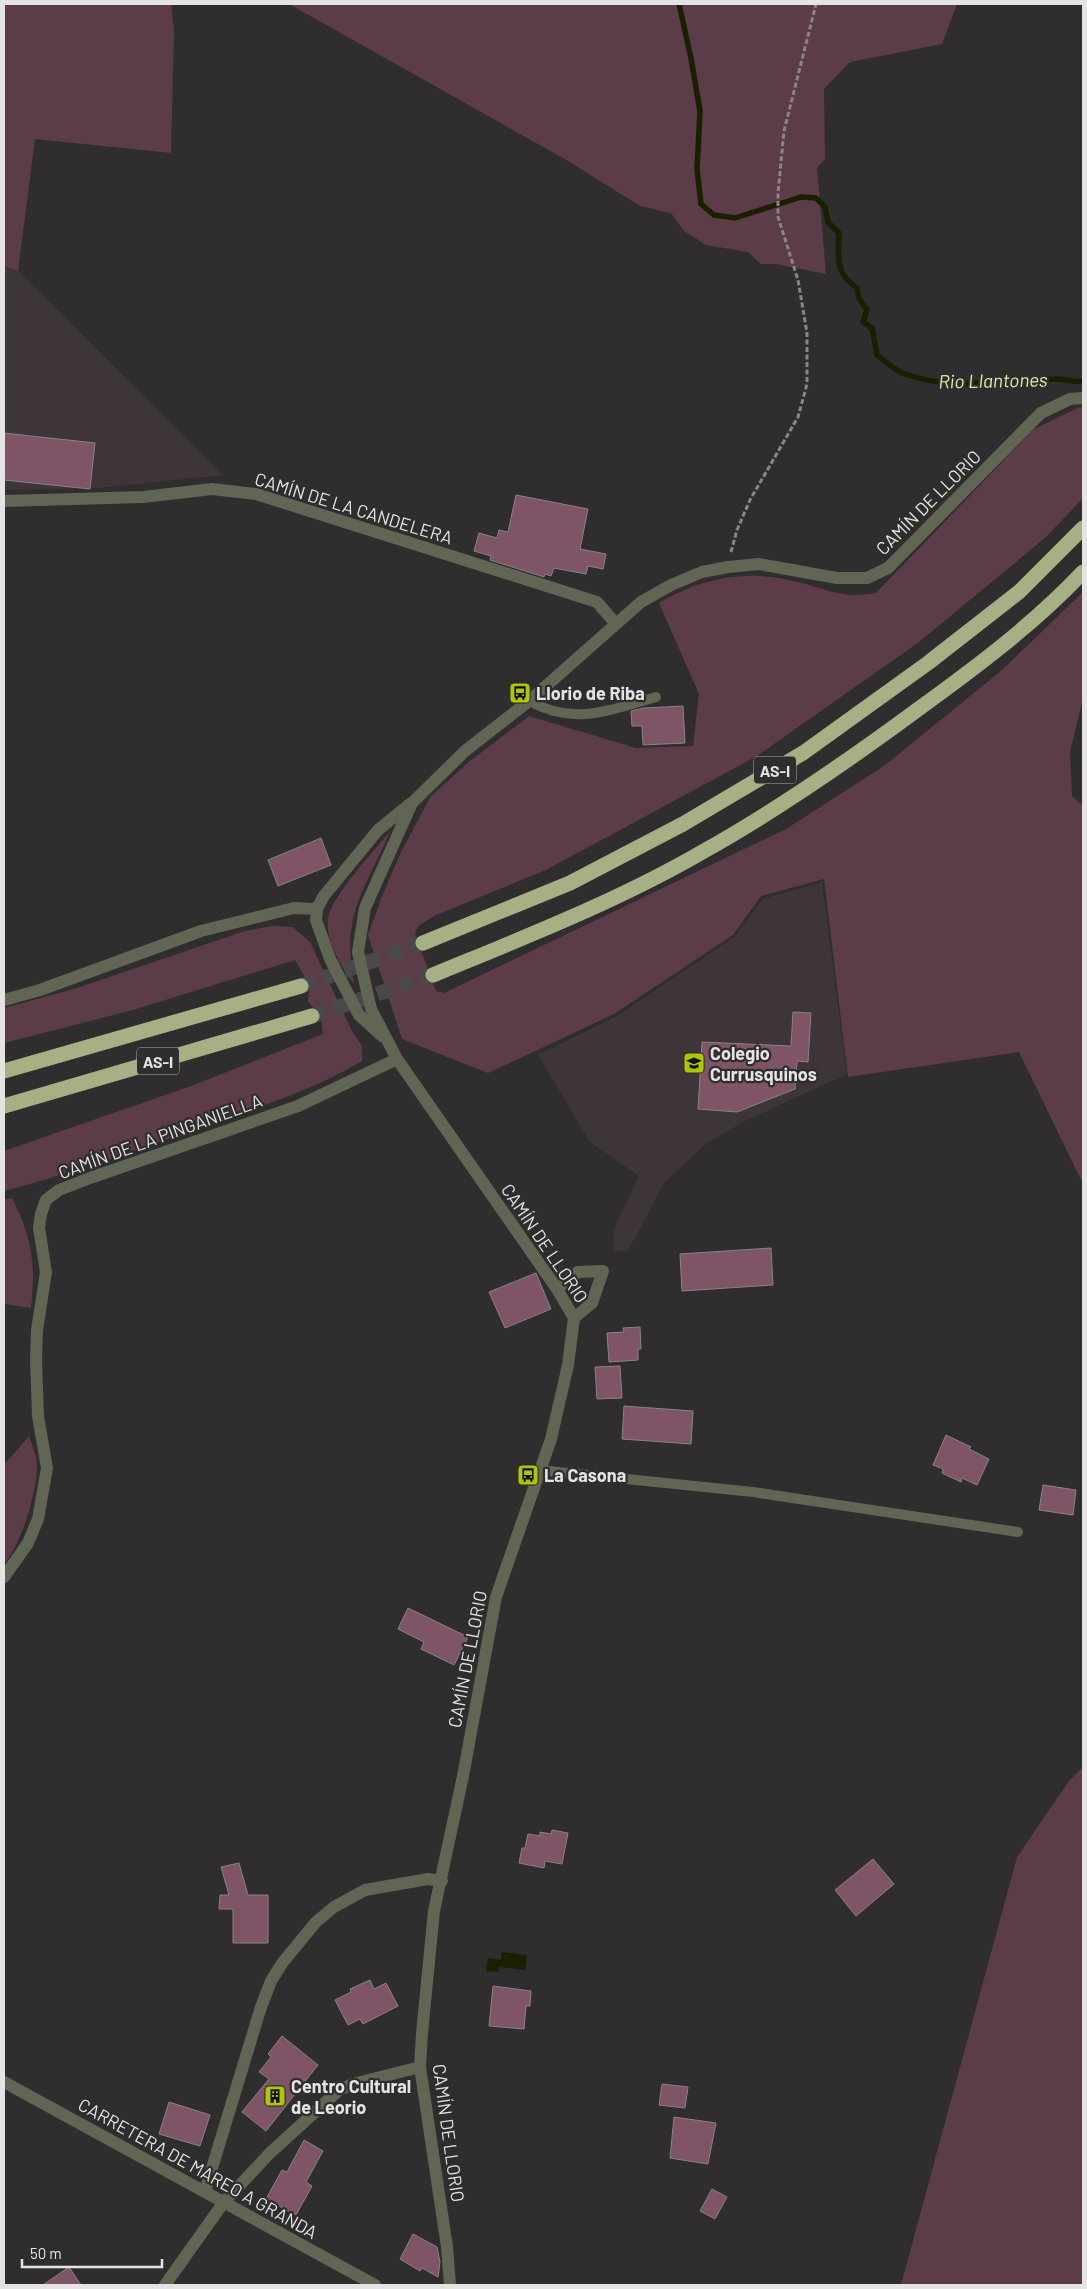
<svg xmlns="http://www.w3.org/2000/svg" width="1087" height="2289" font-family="Barlow,sans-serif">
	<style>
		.built { fill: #3e3538 }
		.green { fill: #5d3c4a }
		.water { fill: #1a1f02 }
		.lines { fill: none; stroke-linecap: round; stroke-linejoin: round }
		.stream { stroke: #1a1f02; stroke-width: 5.5 }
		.building { fill: #7f5466; stroke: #878485 }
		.motorway-tunnel { stroke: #4b4849; stroke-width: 15; stroke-dasharray: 15 8; stroke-linecap: butt }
		.path { stroke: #898687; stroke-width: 3; stroke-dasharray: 5 2.5; stroke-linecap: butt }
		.service { stroke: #616553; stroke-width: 10 }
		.minor { stroke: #616553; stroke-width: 12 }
		.tertiary { stroke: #616553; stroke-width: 12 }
		.motorway { stroke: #a7b084; stroke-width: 15 }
		.labels { text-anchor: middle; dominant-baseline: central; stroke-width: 4.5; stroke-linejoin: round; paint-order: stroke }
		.shield { fill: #302d2e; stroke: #afacad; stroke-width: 1 }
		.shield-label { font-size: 16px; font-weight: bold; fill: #e5e3e4 }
		.street-label { font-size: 18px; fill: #e5e3e4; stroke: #302d2e }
		.poi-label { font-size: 18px; font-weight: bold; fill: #e5e3e4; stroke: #302d2e; text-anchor: start }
		.water-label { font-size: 19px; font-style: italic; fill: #deeda7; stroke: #302d2e }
	</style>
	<rect width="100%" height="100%" fill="#302d2e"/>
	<!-- built -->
	<path class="built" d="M4 266 18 271 223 475 99 488 4 490Z
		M822 882 847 1074 743 1122 707 1143 664 1183 628 1251H613L614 1229 639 1176 590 1142 538 1055 617 1016 734 937 763 899Z"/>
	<!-- green -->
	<path class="green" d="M4 4H171L174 30 171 153 35 139 18 271 4 266Z
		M289 4H957L942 44 850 62 824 89 825 159 817 168 826 274 776 264H761L748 252 706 245 684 231 671 213 640 206 570 162Z
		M1080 407 1083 408V498L1046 537 919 642 757 756 546 870 434 916 418 926 415 934 436 991 444 993 786 829 884 766 1001 671 1083 592V698L1070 752 1072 796 1083 806V1184L1019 1052 848 1077 824 879 761 896 733 935 614 1014 488 1073 402 1039 368 935 382 896 402 850 431 796 470 761 529 716 636 748 693 746 699 694 659 603C703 577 748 569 798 582 829 590 843 599 876 593L1034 429Z
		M390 831C378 861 357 894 352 925 348 945 351 965 354 984 341 967 325 940 328 918 331 897 375 850 390 831Z
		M272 926 293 927 310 942 351 1029 362 1046V1061C316 1089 261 1106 211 1124 142 1148 74 1173 4 1191V1151L191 1086 323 1034 321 1018 308 1001 310 986 295 960 133 1010 4 1043V1008L74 989 245 931Z
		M12 1198C32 1237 36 1264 31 1308L4 1304V1200Z
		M29 1436C32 1445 37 1456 37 1466 38 1490 20 1547 4 1564V1465Z
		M1083 1767V2285H901L1017 1857 1069 1781Z"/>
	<!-- water -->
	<path class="water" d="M502 1952 527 1955 525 1970 499 1967 498 1972 486 1971 488 1958 501 1960Z"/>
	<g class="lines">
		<!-- stream -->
		<path class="stream" d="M679 4 691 58 700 111 697 169 701 204 714 215 735 218 801 197 816 198 825 207 828 222 839 233C838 257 835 274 857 288L859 298 867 310 863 322 872 328 877 355C885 361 895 371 905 374 953 392 1007 379 1057 379 1066 379 1074 383 1083 381"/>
	</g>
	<!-- building -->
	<path class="building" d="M4 433 95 443 90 489 4 480Z
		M516 495 588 509 580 549 606 554 603 569 588 566 586 574 554 568 551 576 545 574 544 577 490 560 491 556 474 551 479 533 497 538 499 530 508 532Z
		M683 706 685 743 643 745 642 726H632L631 711 644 708Z
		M321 838 331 865 278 886 268 860Z
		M793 1012 811 1013 808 1062 797 1061 795 1089 737 1112 698 1109 702 1042 791 1046Z
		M771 1248 773 1285 682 1291 680 1254Z
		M536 1273 551 1309 505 1328 489 1292Z
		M640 1327 641 1349H638V1360L609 1362 607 1333 624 1332 623 1328Z
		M620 1366 622 1398 597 1399 595 1367Z
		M624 1406 693 1411 691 1444 622 1439Z
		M946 1435 971 1447 969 1449 989 1459 977 1485 962 1478 961 1482 942 1473 943 1469 933 1465Z
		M1043 1485 1076 1490 1073 1515 1039 1510Z
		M408 1608 468 1637 454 1665 421 1649 424 1642 398 1629Z
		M552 1830 568 1833 562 1864 545 1861 544 1868 519 1863 522 1848H525L528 1834 540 1836V1832L551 1834Z
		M873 1859 894 1884 856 1916 835 1890Z
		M239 1863 248 1895H268V1943H233V1909H219L220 1895H229L221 1867Z
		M370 1980 374 1989 386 1983 398 2006 363 2024 360 2019 348 2025 335 2000 351 1992 350 1989Z
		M493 1986 531 1991 530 2006H526L524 2029 489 2026Z
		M282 2036 318 2065 266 2131 242 2112 269 2079 259 2072 271 2057 268 2054Z
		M662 2084 688 2087 685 2108 659 2105Z
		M169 2102 210 2115 200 2146 159 2134Z
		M674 2117 716 2123 708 2164 670 2158Z
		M304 2140 323 2151 306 2182 312 2186 296 2215 266 2199 282 2170 287 2172Z
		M712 2189 727 2197 715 2219 700 2211Z
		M413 2234 437 2247 440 2262 438 2277 422 2268 420 2271 400 2259Z
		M69 2267 81 2285H43Z"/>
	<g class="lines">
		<!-- motorway-tunnel -->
		<path class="motorway-tunnel" d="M301 986 423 943
			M312 1016 433 975"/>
		<!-- path -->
		<path class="path" d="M731 552 737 530 750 500 798 417 807 384V333L798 280 778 217V193L784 131 816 4"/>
		<!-- service -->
		<path class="service" d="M529 701C574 726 610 710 656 697
			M539 1470 753 1492 1018 1532"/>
		<!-- minor -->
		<path class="minor" d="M4 501 143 497 212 489 256 494 597 602 616 624
			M4 1000 40 990 201 931 294 908 317 909
			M382 1036 359 1015 330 959 316 920 317 909 323 897 378 830 410 804
			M557 1289 578 1272 603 1271 592 1303 574 1318
			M4 1577 28 1543 38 1519 47 1468 38 1416 36 1359 37 1330 46 1272 39 1228 41 1214 46 1200 59 1190 90 1178 298 1106 397 1059
			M205 2191 261 2007 271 1981 283 1962 316 1922 334 1907 365 1890 428 1879 442 1881
			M165 2285 224 2202 270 2153 339 2090 353 2084 420 2067
			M450 2285 447 2247 420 2067 422 2033 434 1911 463 1776 496 1597 551 1439 568 1365 574 1318 557 1289 397 1059 371 1009 358 952 365 908 412 803 465 751 529 701 641 602 671 585 702 572 728 567 759 564 837 578H867L888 568 1041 413 1070 399 1083 398"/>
		<!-- tertiary -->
		<path class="tertiary" d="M4 2082 375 2285"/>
		<!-- motorway -->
		<path class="motorway" d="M423 943 570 883 683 824 803 753 928 663 1019 592 1083 528
			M433 975C525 937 618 901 704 851 779 809 848 761 917 710 975 668 1034 624 1083 572
			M4 1071 301 986
			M4 1106 312 1016"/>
	</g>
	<!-- icons -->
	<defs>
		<g id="bus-square" transform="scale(1.125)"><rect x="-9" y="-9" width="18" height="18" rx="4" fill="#afc508" stroke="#302d2e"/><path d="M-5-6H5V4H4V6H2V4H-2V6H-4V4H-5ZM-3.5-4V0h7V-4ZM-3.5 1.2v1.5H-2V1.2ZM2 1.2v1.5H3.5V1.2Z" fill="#111"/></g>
		<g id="school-square" transform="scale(1.125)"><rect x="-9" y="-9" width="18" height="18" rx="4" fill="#afc508" stroke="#302d2e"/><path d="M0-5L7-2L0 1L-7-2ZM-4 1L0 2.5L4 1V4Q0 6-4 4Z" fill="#111"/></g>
		<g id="building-square" transform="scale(1.125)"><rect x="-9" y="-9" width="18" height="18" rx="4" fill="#afc508" stroke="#302d2e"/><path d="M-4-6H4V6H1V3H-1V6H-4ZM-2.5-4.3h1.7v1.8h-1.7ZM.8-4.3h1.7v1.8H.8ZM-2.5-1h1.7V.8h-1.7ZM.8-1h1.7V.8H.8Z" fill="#111"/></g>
	</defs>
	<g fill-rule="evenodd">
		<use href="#bus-square" x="520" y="693"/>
		<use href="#school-square" x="694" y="1063"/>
		<use href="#bus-square" x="528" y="1475"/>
		<use href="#building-square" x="275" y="2096"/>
	</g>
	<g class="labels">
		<!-- shield labels -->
		<g class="shield">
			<rect x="754" y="756.5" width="42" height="27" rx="4"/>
			<rect x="137" y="1047.5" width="42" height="27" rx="4"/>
		</g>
		<g class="shield-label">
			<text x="775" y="770">AS-I</text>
			<text x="158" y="1061">AS-I</text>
		</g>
		<!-- street labels -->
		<g class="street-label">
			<text transform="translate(928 502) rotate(-45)">CAMÍN DE LLORIO</text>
			<text transform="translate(354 508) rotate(17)">CAMÍN DE LA CANDELERA</text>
			<text transform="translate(160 1136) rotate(-20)">CAMÍN DE LA PINGANIELLA</text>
			<text transform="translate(545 1243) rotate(56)">CAMÍN DE LLORIO</text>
			<text transform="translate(467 1659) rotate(-79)">CAMÍN DE LLORIO</text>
			<text transform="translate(449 2133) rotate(82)">CAMÍN DE LLORIO</text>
			<text transform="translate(198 2168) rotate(29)">CARRETERA DE MAREO A GRANDA</text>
		</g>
		<!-- poi labels -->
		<g class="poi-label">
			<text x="536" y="693">Llorio de Riba</text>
			<text x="710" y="1053">Colegio<tspan x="710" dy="21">Currusquinos</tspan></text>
			<text x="544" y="1475">La Casona</text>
			<text x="291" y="2086">Centro Cultural<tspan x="291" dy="21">de Leorio</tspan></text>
		</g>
		<!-- water labels -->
		<g class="water-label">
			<text transform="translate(993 380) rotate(-1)">Rio Llantones</text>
		</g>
	</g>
	<!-- border -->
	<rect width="1087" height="2289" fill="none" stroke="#e5e3e4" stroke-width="10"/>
	<!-- scale -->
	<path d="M22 2259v8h140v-8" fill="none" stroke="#e5e3e4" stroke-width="2.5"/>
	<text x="30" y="2259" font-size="15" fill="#e5e3e4" stroke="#302d2e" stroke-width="4" paint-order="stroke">50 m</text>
</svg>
